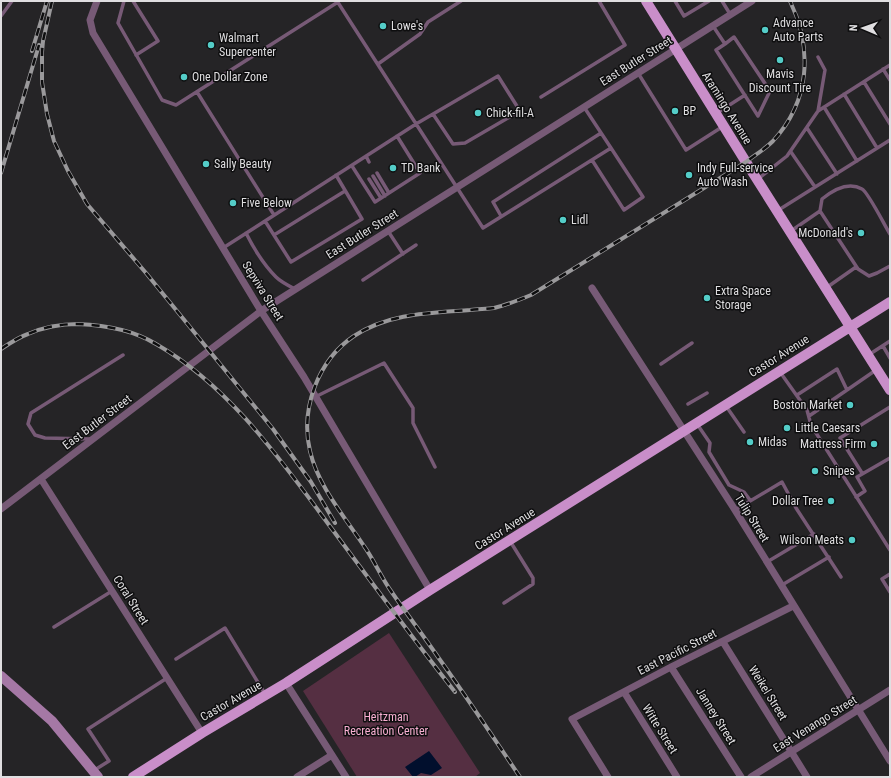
<svg xmlns="http://www.w3.org/2000/svg" width="891" height="778" font-family="'Roboto Condensed',sans-serif">
	<style>
		.green { fill: #552f42 }
		.water { fill: #010f2d }
		.lines { fill: none; stroke-linecap: round; stroke-linejoin: round }
		.lane { stroke: #775a76; stroke-width: 3.5 }
		.street { stroke: #775a76; stroke-width: 7 }
		.secondary { stroke: #a578a5; stroke-width: 10 }
		.primary { stroke: #c98ec9; stroke-width: 10 }
		.rail-casing { stroke: #9a999b; stroke-width: 4 }
		.rail { stroke: #0e0e0f; stroke-width: 2.5; stroke-dasharray: 8; stroke-linecap: butt }
		.poi-dot { fill: #54cdc8; stroke: #0e0e0f; stroke-width: 1.5 }
		.labels { text-anchor: middle; dominant-baseline: central; stroke-width: 3; stroke-linejoin: round; paint-order: stroke }
		.poi-label { font-size: 12px; fill: #dfdee0; stroke: #0e0e0f; text-anchor: start }
		.street-label { font-size: 12px; fill: #dfdee0; stroke: #0e0e0f }
		.park-label { font-size: 12px; fill: #f8afd2; stroke: #0e0e0f }
	</style>
	<rect width="100%" height="100%" fill="#252426"/>
	<!-- green -->
	<path class="green" d="M389 633 480 773 475 777H357L303 691Z"/>
	<!-- water -->
	<path class="water" d="M429 751 442 768 431 775 421 773 415 777H413L405 767Z"/>
	<g class="lines">
		<!-- lane -->
		<path class="lane" d="M124 1 118 23 162 100 176 105 338 2
			M133 1 158 41 136 55
			M337 1 483 228 611 148 584 107
			M675 1 684 16 709 1
			M722 1 730 14
			M1 16 12 1
			M713 26 725 44 716 50 758 116 770 91 734 37 725 44
			M378 64 420 34 428 22 461 1
			M883 69 890 80
			M638 73 686 150 722 127
			M864 82 890 124
			M197 92 274 215
			M844 94 877 148
			M541 97 625 45 599 1
			M824 107 857 161
			M818 111 825 70 818 57
			M717 113 745 95
			M807 128 837 174
			M791 152 815 187
			M366 156 369 162
			M592 160 624 210 643 197 611 148
			M352 166 375 202 420 173 397 136
			M377 173 389 193
			M373 176 385 196
			M369 179 381 198
			M758 179 787 156 818 111 890 65
			M777 211 890 140
			M501 216 493 202 601 133
			M265 221 291 262 362 219 336 175
			M388 231 403 254
			M791 231 820 211
			M246 233C254 249 264 265 276 277 281 282 289 286 295 289
			M890 234C885 226 868 192 862 189 848 181 833 190 822 199L820 211 858 269 869 276 877 273 890 266
			M274 235 345 191
			M223 248 416 124 498 76 520 111 465 143 453 144 433 114
			M363 280 416 245
			M826 288 856 267
			M883 346 890 358
			M870 354 890 341
			M661 364 692 343
			M780 372 807 410 811 425 890 550
			M847 390 876 370
			M797 395 837 369 847 390 809 416
			M315 397 384 363 413 408V423L435 467
			M688 404 707 393
			M726 406 744 432
			M697 424 710 443 709 452 729 485 744 492 750 500
			M91 439 45 438 35 435 28 424 31 413 123 355
			M862 473 840 438 890 407
			M856 497 865 491 857 477 890 458
			M735 510 782 482 796 508 841 577
			M767 562 814 534
			M890 574 882 579 890 592
			M782 585 829 557
			M504 603 533 584V578L510 541
			M54 627 112 591
			M176 659 225 628 265 694
			M93 771 109 761 88 729 167 678"/>
		<!-- street -->
		<path class="street" d="M97 1 90 20 93 33 261 311 304 377 430 590
			M592 288 735 510 890 761
			M41 479 202 733
			M1 509 261 311 752 1
			M723 642 807 777
			M671 667 741 777
			M286 683 346 777
			M624 692 677 777
			M297 777 332 755
			M608 777 572 719 671 667 793 606
			M751 777 890 690"/>
		<!-- secondary -->
		<path class="secondary" d="M1 676 52 721 98 777"/>
		<!-- primary -->
		<path class="primary" d="M646 1 746 162 890 390
			M133 777 202 733 286 683 430 590 890 302"/>
		<!-- rail casing -->
		<g class="rail-casing">
			<path id="rail" d="M52 1 43 41 42 52V82L47 114 54 141 68 171 87 204 146 273 273 429 311 482 335 523
				M32 51 47 1
				M1 173 39 45
				M1 349C10 343 19 337 28 334 44 327 61 324 78 324 104 325 133 330 156 344 231 387 282 462 332 529 373 584 413 639 455 692
				M520 777C493 737 466 696 438 657 423 635 406 613 391 591 381 577 374 560 364 546 344 516 318 486 310 451 300 409 318 360 354 336 389 313 430 313 470 310 478 309 486 309 494 308 507 305 519 300 531 295L746 162C755 155 765 149 773 141 810 101 813 49 790 1"/>
		</g>
		<!-- rail -->
		<use href="#rail" class="rail"/>
	</g>
	<!-- markers -->
	<g class="poi-dot">
		<circle cx="383" cy="26" r="4"/>
		<circle cx="765" cy="30" r="4"/>
		<circle cx="211" cy="45" r="4"/>
		<circle cx="780" cy="60" r="4"/>
		<circle cx="184" cy="77" r="4"/>
		<circle cx="675" cy="111" r="4"/>
		<circle cx="478" cy="113" r="4"/>
		<circle cx="206" cy="164" r="4"/>
		<circle cx="393" cy="168" r="4"/>
		<circle cx="689" cy="175" r="4"/>
		<circle cx="233" cy="203" r="4"/>
		<circle cx="563" cy="220" r="4"/>
		<circle cx="861" cy="233" r="4"/>
		<circle cx="707" cy="298" r="4"/>
		<circle cx="850" cy="405" r="4"/>
		<circle cx="787" cy="428" r="4"/>
		<circle cx="750" cy="442" r="4"/>
		<circle cx="874" cy="444" r="4"/>
		<circle cx="815" cy="471" r="4"/>
		<circle cx="831" cy="501" r="4"/>
		<circle cx="852" cy="540" r="4"/>
	</g>
	<g class="labels">
		<!-- poi labels -->
		<g class="poi-label">
			<text x="773" y="23">Advance<tspan x="773" dy="14">Auto Parts</tspan></text>
			<text x="391" y="26">Lowe's</text>
			<text x="219" y="38">Walmart<tspan x="219" dy="14">Supercenter</tspan></text>
			<text x="780" y="74" text-anchor="middle">Mavis<tspan x="780" dy="14">Discount Tire</tspan></text>
			<text x="192" y="77">One Dollar Zone</text>
			<text x="683" y="111">BP</text>
			<text x="486" y="113">Chick-fil-A</text>
			<text x="214" y="164">Sally Beauty</text>
			<text x="401" y="168">TD Bank</text>
			<text x="697" y="168">Indy Full-service<tspan x="697" dy="14">Auto Wash</tspan></text>
			<text x="241" y="203">Five Below</text>
			<text x="571" y="220">Lidl</text>
			<text x="853" y="233" text-anchor="end">McDonald's</text>
			<text x="715" y="291">Extra Space<tspan x="715" dy="14">Storage</tspan></text>
			<text x="842" y="405" text-anchor="end">Boston Market</text>
			<text x="795" y="428">Little Caesars</text>
			<text x="758" y="442">Midas</text>
			<text x="866" y="444" text-anchor="end">Mattress Firm</text>
			<text x="823" y="471">Snipes</text>
			<text x="823" y="501" text-anchor="end">Dollar Tree</text>
			<text x="844" y="540" text-anchor="end">Wilson Meats</text>
		</g>
		<!-- street labels -->
		<g class="street-label">
			<text transform="translate(636 61) rotate(-32)">East Butler Street</text>
			<text transform="translate(727 108) rotate(58)">Aramingo Avenue</text>
			<text transform="translate(362 234) rotate(-32)">East Butler Street</text>
			<text transform="translate(263 291) rotate(58)">Sepviva Street</text>
			<text transform="translate(779 356) rotate(-32)">Castor Avenue</text>
			<text transform="translate(97 422) rotate(-37)">East Butler Street</text>
			<text transform="translate(752 518) rotate(58)">Tulip Street</text>
			<text transform="translate(505 529) rotate(-32)">Castor Avenue</text>
			<text transform="translate(131 600) rotate(58)">Coral Street</text>
			<text transform="translate(677 652) rotate(-27)">East Pacific Street</text>
			<text transform="translate(768 693) rotate(58)">Weikel Street</text>
			<text transform="translate(231 701) rotate(-30)">Castor Avenue</text>
			<text transform="translate(716 716) rotate(58)">Janney Street</text>
			<text transform="translate(815 724) rotate(-32)">East Venango Street</text>
			<text transform="translate(660 729) rotate(58)">Witte Street</text>
		</g>
		<!-- park labels -->
		<g class="park-label">
			<text x="386" y="717">Heitzman<tspan x="386" dy="14">Recreation Center</tspan></text>
		</g>
	</g>
	<!-- border -->
	<rect width="891" height="778" fill="none" stroke="#dfdee0" stroke-width="4"/>
	<!-- north arrow -->
	<g transform="translate(863 28) rotate(272)" stroke="#0e0e0f" stroke-width="3" paint-order="stroke">
	<path d="M0-3L7 15L0 10L-7 15Z" fill="#dfdee0"/>
	<text y="-6" font-size="11" font-weight="bold" text-anchor="middle" fill="#dfdee0">N</text>
	</g>
</svg>
